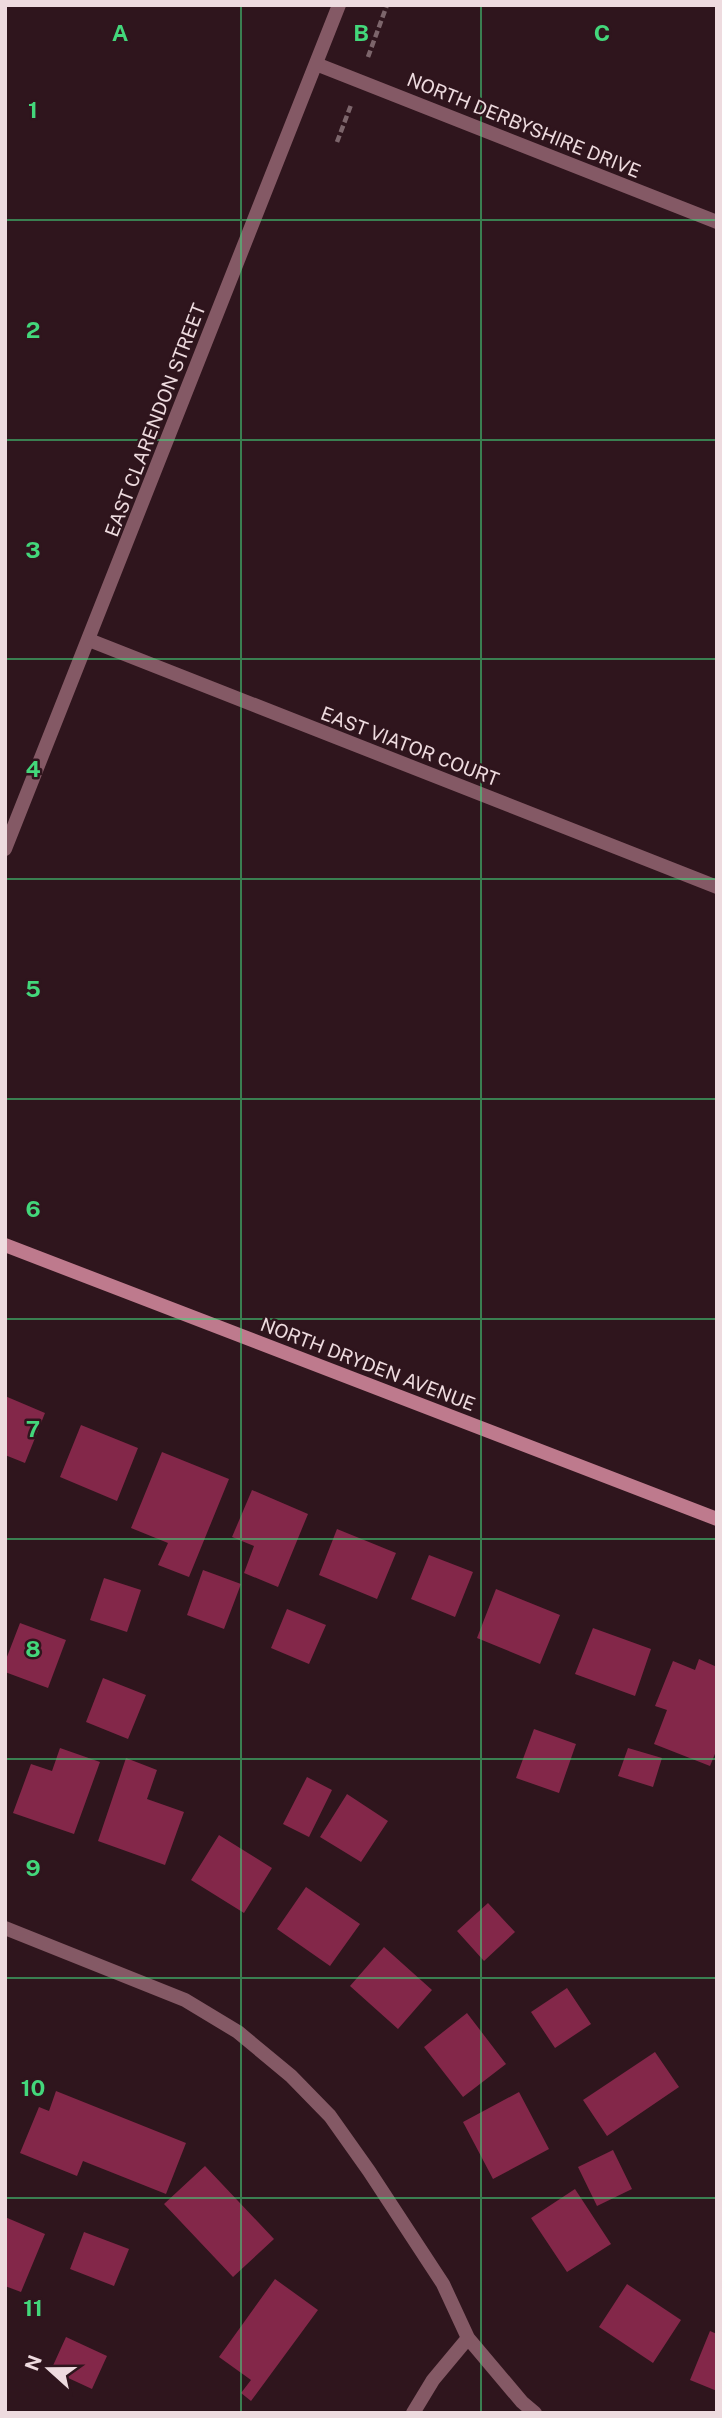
<svg xmlns="http://www.w3.org/2000/svg" width="722" height="2418" font-family="'Public Sans',sans-serif">
	<style>
		.building { fill: #832749 }
		.lines { fill: none; stroke-linecap: round; stroke-linejoin: round }
		.path { stroke: #7c656b; stroke-width: 4.5; stroke-dasharray: 7 3.5; stroke-linecap: butt }
		.street { stroke: #845965; stroke-width: 14 }
		.secondary { stroke: #be7a8d; stroke-width: 14 }
		.grid { fill: none; stroke: #43d77b; stroke-width: 2; stroke-opacity: 0.55 }
		.labels { text-anchor: middle; dominant-baseline: central; stroke-width: 5; stroke-linejoin: round; paint-order: stroke }
		.street-label { font-size: 19px; fill: #eedbdf; stroke: #2f151d }
		.grid-label { font-size: 23px; text-anchor: middle; font-weight: bold; fill: #43d77b; stroke: #2f151d; stroke-width: 5; stroke-linejoin: round; paint-order: stroke }
	</style>
	<rect width="100%" height="100%" fill="#2f151d"/>
	<!-- building -->
	<path class="building" d="M5 1396 45 1413 25 1463 5 1455Z
		M81 1425 138 1448 117 1501 60 1477Z
		M162 1452 229 1479 189 1577 158 1565 168 1543 131 1528Z
		M252 1490 308 1514 278 1587 244 1573 254 1546 232 1537Z
		M337 1529 396 1553 377 1599 319 1575Z
		M429 1555 473 1572 455 1617 411 1599Z
		M203 1570 241 1584 224 1629 187 1615Z
		M104 1578 141 1590 127 1632 90 1620Z
		M496 1589 560 1615 540 1664 477 1638Z
		M287 1609 326 1625 309 1664 271 1648Z
		M20 1623 66 1640 48 1688 5 1672V1662Z
		M593 1628 651 1649 635 1696 575 1674Z
		M699 1659 717 1667V1749L710 1766 654 1744 667 1710 655 1706 673 1661 695 1670Z
		M103 1678 146 1695 128 1739 86 1722Z
		M534 1729 576 1744 559 1793 516 1778Z
		M60 1748 100 1762 74 1834 13 1813 31 1764 52 1771Z
		M628 1748 662 1758 653 1787 618 1776Z
		M126 1758 157 1770 147 1799 184 1812 165 1865 98 1841Z
		M307 1777 332 1790 309 1837 283 1824Z
		M347 1794 388 1821 361 1862 320 1837Z
		M219 1835 272 1868 244 1913 191 1880Z
		M306 1887 360 1924 330 1966 277 1929Z
		M488 1903 515 1932 484 1961 457 1931Z
		M384 1947 432 1990 398 2029 350 1986Z
		M567 1988 591 2024 555 2048 531 2012Z
		M467 2013 506 2064 463 2097 424 2047Z
		M655 2052 679 2087 607 2136 583 2100Z
		M56 2091 186 2143 166 2194 83 2161 77 2176 20 2153 39 2107 49 2111Z
		M519 2092 549 2149 493 2179 463 2122Z
		M613 2150 632 2189 597 2206 578 2167Z
		M205 2166 274 2239 233 2277 164 2204Z
		M575 2189 611 2244 567 2272 531 2218Z
		M5 2217 45 2234 21 2292 5 2286Z
		M84 2232 129 2249 114 2286 70 2269Z
		M275 2279 318 2310 251 2401 241 2393 251 2380 219 2357Z
		M627 2284 681 2320 653 2363 599 2327Z
		M710 2331 717 2334V2391L690 2380Z
		M66 2337 107 2356 92 2389 51 2370Z"/>
	<g class="lines">
		<!-- path -->
		<path class="path" d="M368 57 387 5
			M337 142 351 105"/>
		<!-- street -->
		<path class="street" d="M316 64 717 222
			M89 640 717 887
			M5 849 339 5
			M5 1928 185 2000 238 2032 291 2076 330 2116 369 2171 443 2284 468 2338 522 2402 535 2413
			M413 2413 433 2380 468 2338"/>
		<!-- secondary -->
		<path class="secondary" d="M5 1245 717 1519"/>
	</g>
	<!-- grid -->
	<path class="grid" d="M241 5V2413M481 5V2413M5 220H717M5 440H717M5 659H717M5 879H717M5 1099H717M5 1319H717M5 1539H717M5 1759H717M5 1978H717M5 2198H717"/>
	<g class="labels">
		<!-- street labels -->
		<g class="street-label">
			<text transform="translate(524 125) rotate(22)">NORTH DERBYSHIRE DRIVE</text>
			<text transform="translate(155 420) rotate(-69)">EAST CLARENDON STREET</text>
			<text transform="translate(410 746) rotate(21)">EAST VIATOR COURT</text>
			<text transform="translate(368 1364) rotate(21)">NORTH DRYDEN AVENUE</text>
		</g>
	</g>
	<g class="grid-label">
		<text x="120" y="41">A</text>
		<text x="361" y="41">B</text>
		<text x="602" y="41">C</text>
		<text x="33" y="118">1</text>
		<text x="33" y="338">2</text>
		<text x="33" y="558">3</text>
		<text x="33" y="777">4</text>
		<text x="33" y="997">5</text>
		<text x="33" y="1217">6</text>
		<text x="33" y="1437">7</text>
		<text x="33" y="1657">8</text>
		<text x="33" y="1876">9</text>
		<text x="33" y="2096">10</text>
		<text x="33" y="2316">11</text>
	</g>
	<!-- border -->
	<rect width="722" height="2418" fill="none" stroke="#eedbdf" stroke-width="14"/>
	<!-- north arrow -->
	<g transform="translate(49 2369) rotate(291)" stroke="#2f151d" stroke-width="5" paint-order="stroke">
	<path d="M0-5L12 26L0 18L-12 26Z" fill="#eedbdf"/>
	<text y="-10" font-size="19" font-weight="bold" text-anchor="middle" fill="#eedbdf">N</text>
	</g>
</svg>
